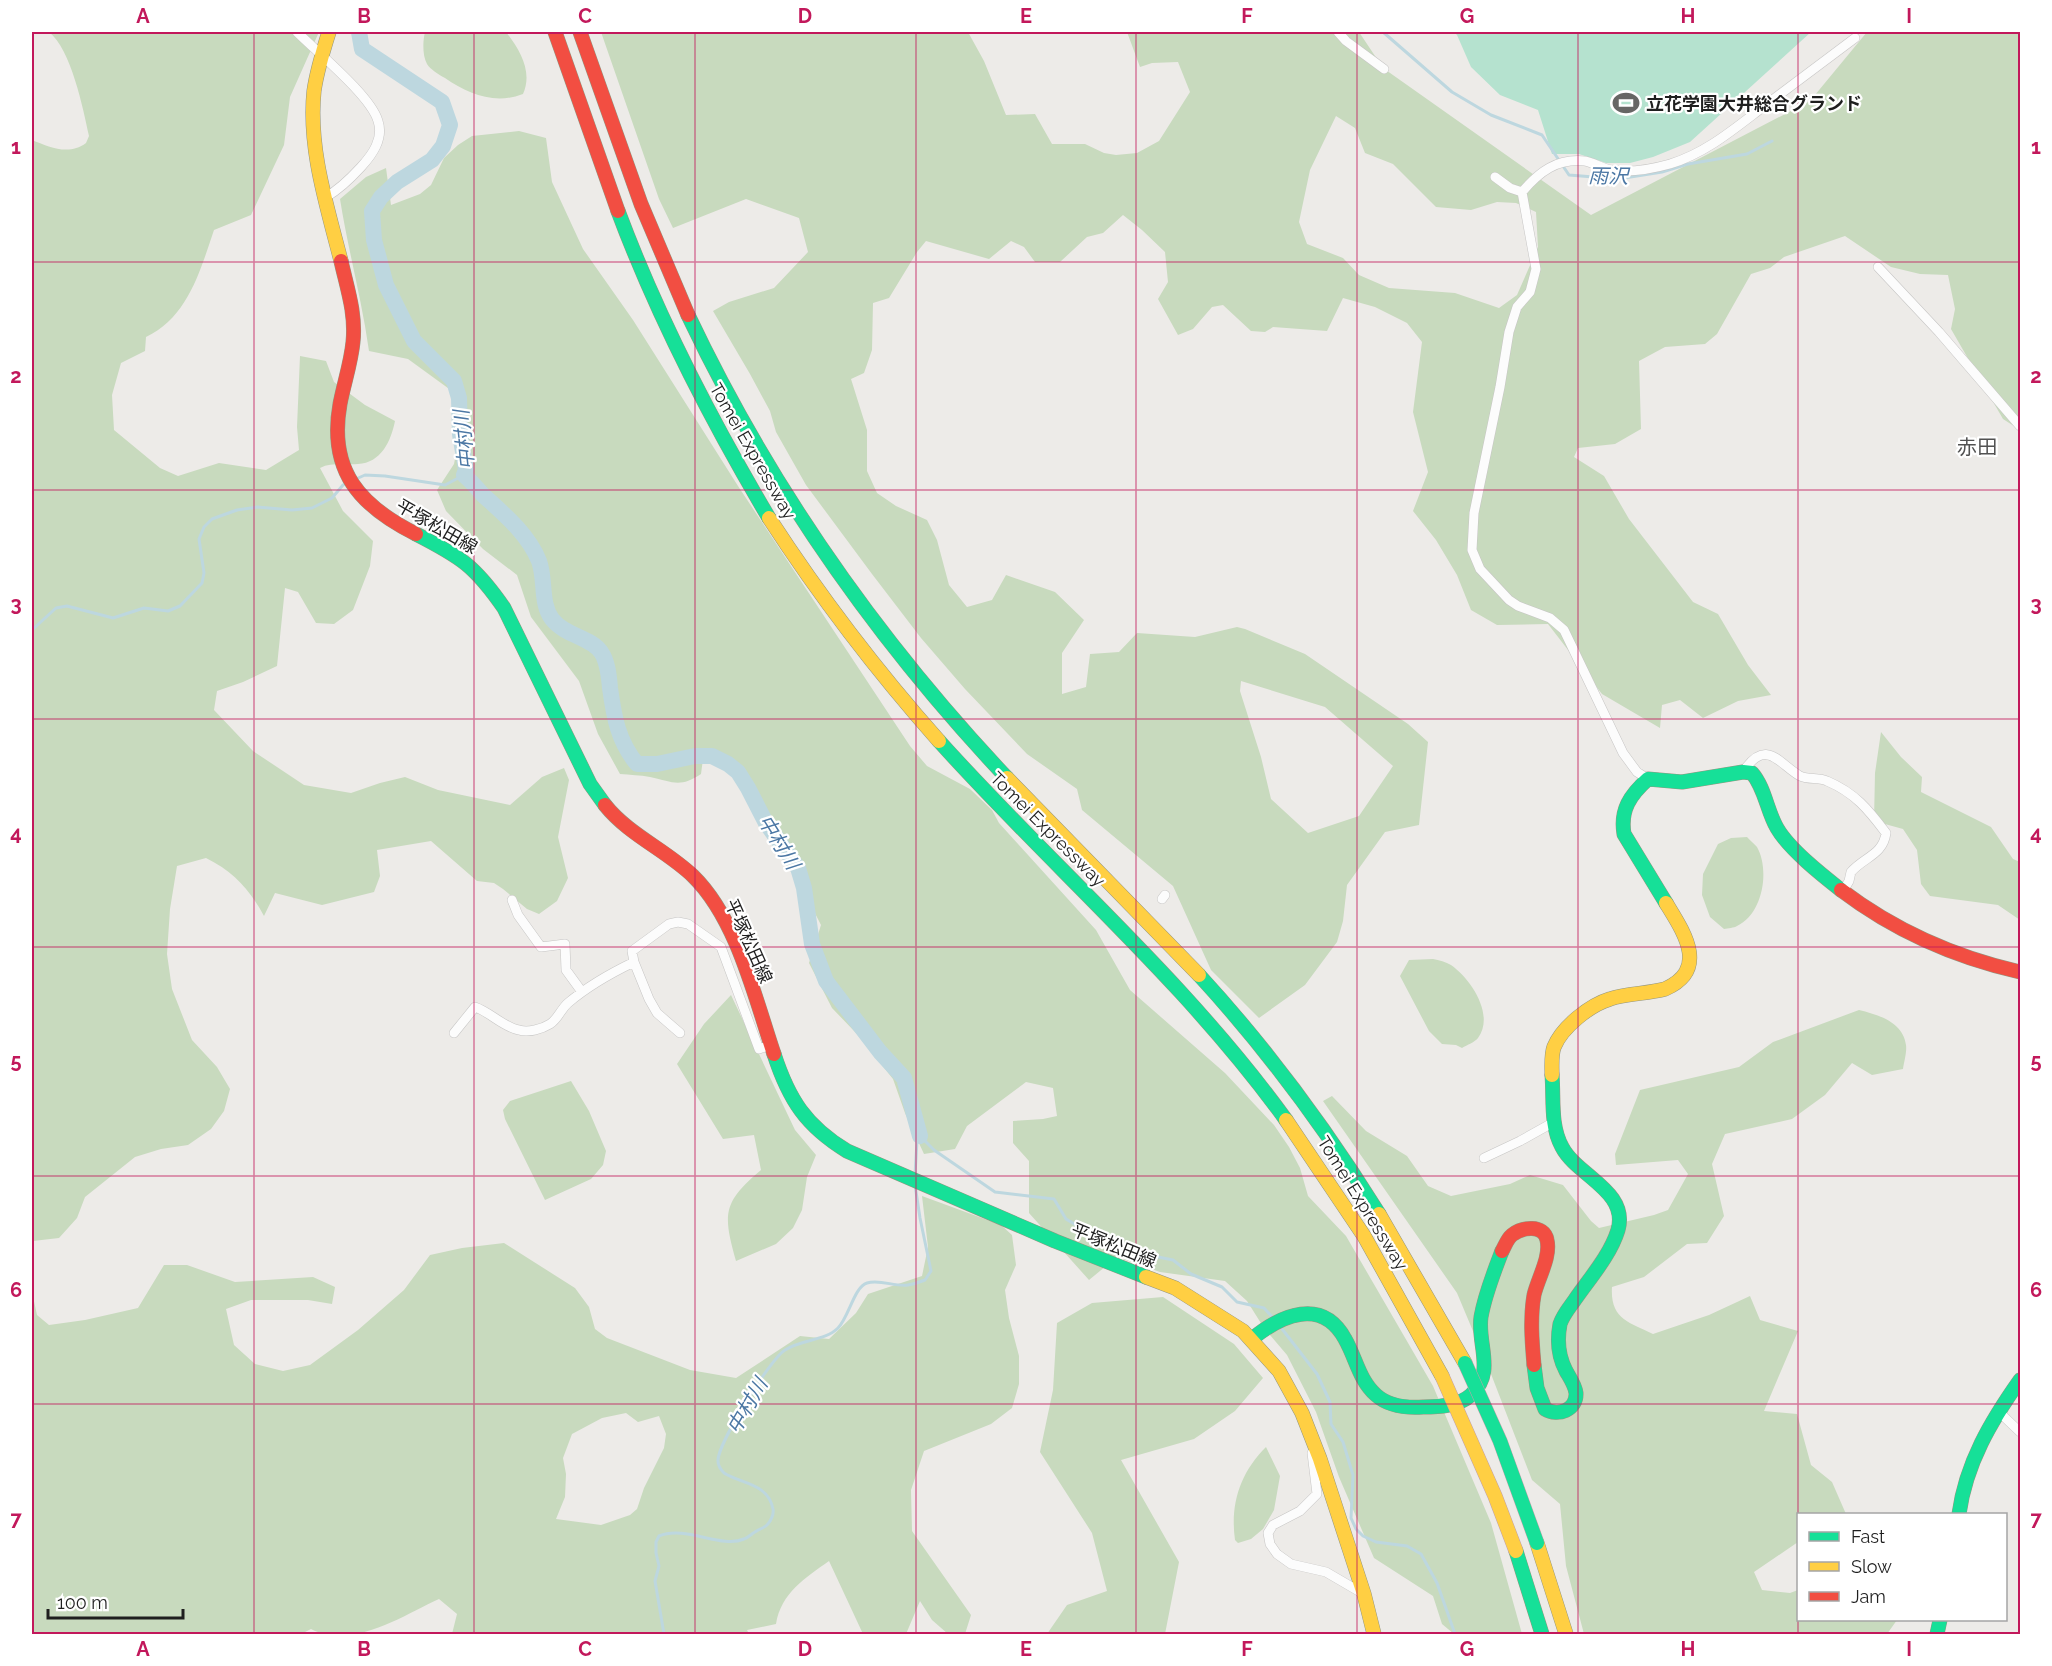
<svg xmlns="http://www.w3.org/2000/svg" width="2052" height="1666" font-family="Raleway,'Noto Sans JP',sans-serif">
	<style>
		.forest { fill: #c8dabe; fill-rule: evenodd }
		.pitch { fill: #b5e2cf }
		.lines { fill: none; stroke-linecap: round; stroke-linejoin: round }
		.stream { stroke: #bdd7df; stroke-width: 3 }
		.river { stroke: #bdd7df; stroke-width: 16 }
		.street-casing { stroke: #c6c5c4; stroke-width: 10 }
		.fast-casing { stroke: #949680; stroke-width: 15 }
		.slow-casing { stroke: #949680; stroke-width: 15 }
		.jam-casing { stroke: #949680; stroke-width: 15 }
		.street { stroke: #fcfcfc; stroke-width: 9 }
		.fast { stroke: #16e098; stroke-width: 14 }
		.slow { stroke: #ffcf43; stroke-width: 14 }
		.jam { stroke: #f24e42; stroke-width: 14 }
		.fast-bridge-casing { stroke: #c2a0a9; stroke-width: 15; stroke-linecap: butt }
		.slow-bridge-casing { stroke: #c2a0a9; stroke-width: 15; stroke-linecap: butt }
		.fast-bridge { stroke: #16e098; stroke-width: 14 }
		.slow-bridge { stroke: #ffcf43; stroke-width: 14 }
		.grid { fill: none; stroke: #c2185b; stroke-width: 1.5; stroke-opacity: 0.55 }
		.labels { text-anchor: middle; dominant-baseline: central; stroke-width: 4.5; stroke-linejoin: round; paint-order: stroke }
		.poi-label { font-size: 18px; font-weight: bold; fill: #1f1f1f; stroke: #fff; text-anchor: start }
		.street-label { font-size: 18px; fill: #1f1f1f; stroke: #fff }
		.water-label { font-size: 20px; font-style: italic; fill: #4b77a4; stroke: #fff }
		.neighbourhood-label { font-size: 20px; fill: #525252; stroke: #fff }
		.neatline { fill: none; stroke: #c2185b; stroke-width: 2 }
		.grid-label { font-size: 20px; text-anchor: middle; font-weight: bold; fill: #c2185b }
	</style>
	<rect width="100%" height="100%" fill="#edebe8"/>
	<!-- forest -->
	<path class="forest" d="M49 32H319L290 97 284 145 251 215 214 230C200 271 188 317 146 337L145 351 121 363 112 395 114 430 160 468 178 476 219 463 266 470 299 450 297 427 300 356 326 361 334 382 365 405 395 421C391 441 381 463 358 464 345 465 332 462 320 468L343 511 373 541 370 566 353 610 334 624 316 623 298 592 285 588 277 666 243 682 217 691 214 710 253 751 304 785 351 793 380 783 405 777 438 790 510 805 542 777 564 768 569 780 558 837 568 878 557 901 539 914 527 909 503 889 494 883 477 881 431 841 377 850 380 876 374 892 322 905 275 893 264 916C249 889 234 872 206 858L177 866 170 909 167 954 172 989 192 1040 217 1067 230 1089 224 1111 211 1129 188 1145 161 1149 135 1157 85 1197 77 1218 59 1238 33 1241 32 1243V140C49 147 69 156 86 143L89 136C83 108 71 49 49 32Z
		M425 32H506C520 50 533 72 523 94 495 105 468 94 445 78 439 75 430 69 427 64 422 55 423 40 425 32Z
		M601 32H968L984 61 1006 115 1035 114 1052 144H1085L1104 153 1116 155 1137 153 1159 141 1190 92 1178 62 1152 63 1140 67 1127 32H1359L1383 68 1591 215 1810 101 1867 32H2020V430L2003 419 1951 329 1955 309 1948 275 1920 274 1891 267 1845 236 1784 257 1770 268 1751 274 1717 334 1705 344 1665 347 1639 361 1641 429 1615 444 1578 448 1574 457 1604 476 1629 519 1693 602 1718 614 1748 665 1771 695 1738 701 1703 718 1680 700 1662 705 1660 728 1602 694 1548 624 1497 625 1471 610 1457 575 1436 540 1413 511 1428 472 1413 412 1422 342 1407 323 1375 307 1343 298 1327 331 1273 327 1265 332 1251 331 1223 305 1212 307 1193 329 1178 335 1158 299 1168 282 1165 252 1142 230 1123 215 1103 233 1087 237 1060 262H1035L1024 247 1011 241 989 259 926 241 917 252 889 298 873 303 872 350 864 373 851 379 867 430V471L877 493 896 506 927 520 937 540 949 585 967 607 992 600 1006 575 1055 592 1084 620 1062 653V694L1086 687 1090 654 1119 652 1137 633 1195 637 1237 627 1245 629 1305 654 1408 724 1428 742 1419 825 1385 832 1347 885 1343 921 1337 942 1305 985 1259 1018 1211 970 1173 886 1082 810 1077 789 1027 754 965 689 921 638 872 574 806 485 776 432 770 411 750 374 713 311 729 302 774 288 808 252 799 218 746 199 673 228 659 199ZM1336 116 1355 128 1365 153 1393 164 1436 207 1471 210 1497 202 1516 203 1536 212 1538 247 1517 295 1499 308 1455 293 1389 288 1359 275 1343 258 1307 244 1299 222 1310 170ZM1241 681 1325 707 1393 766 1359 816 1308 833 1271 799 1261 757 1240 691Z
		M519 131 546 138 552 182 583 249 633 320 738 486 910 746 927 766 970 789 992 810 999 823 1096 930 1130 990 1225 1073 1274 1125 1289 1147 1300 1168 1308 1196 1346 1236 1433 1386 1491 1523 1522 1634H1454L1442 1624 1433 1596 1374 1558 1339 1477 1316 1412 1287 1355 1264 1328 1247 1301 1225 1281 1160 1272 1117 1257 1089 1280 1029 1213V1161L1013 1143V1121L1043 1119 1057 1116 1053 1088 1026 1082 967 1126 955 1149 924 1154 905 1113 893 1079 857 1034 832 1008 809 963 821 925 759 804 721 757 703 759 701 774C680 788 673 782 650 777 640 775 630 775 620 774L598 734 579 681 531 617 517 575 483 549 446 511 437 490 454 464 460 432 452 391 408 359 369 351C362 300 348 250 340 199L366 177 386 168 391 205 420 194 431 185 444 158 458 145 472 136Z
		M1881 732 1901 757 1922 777 1921 792 1991 827 2013 859 2020 862V920L1998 905 1930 896 1921 884 1917 850 1903 829 1874 821 1875 773Z
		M1747 837C1750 840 1754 844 1757 847 1770 870 1763 914 1737 926 1734 928 1728 928 1724 929L1710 917 1702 895 1703 874 1718 844 1731 838Z
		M1433 959C1439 960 1446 962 1451 965 1471 979 1495 1015 1478 1038 1475 1042 1467 1045 1462 1048L1456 1045 1442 1044 1429 1031 1400 976 1409 960Z
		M731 995 795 1130 816 1155 807 1177 802 1210 793 1228 776 1244 736 1261C723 1214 722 1203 761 1170L754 1135 723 1139 677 1064 704 1024Z
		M1859 1010C1879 1015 1903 1022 1906 1045 1907 1052 1904 1062 1903 1069L1872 1075 1852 1063 1825 1095 1792 1119 1725 1134 1712 1164 1724 1216 1707 1243 1687 1244 1644 1277 1612 1287C1610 1319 1629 1322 1653 1334L1709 1315 1750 1296 1760 1320 1798 1331 1764 1411 1797 1414 1811 1465 1832 1482 1846 1514H1798V1542L1754 1572 1762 1590 1790 1593 1798 1590V1620H1897L1887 1634H1584L1566 1566 1560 1504 1532 1480 1491 1374 1457 1293 1323 1101 1332 1096 1366 1131 1407 1156 1428 1186 1451 1196 1510 1184 1530 1175 1563 1185 1591 1221 1599 1228 1654 1215 1668 1210 1688 1174 1678 1160 1616 1165 1615 1154 1640 1090 1739 1067 1773 1042Z
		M571 1081 589 1111 606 1151 603 1165 591 1179 545 1200 505 1119 503 1110 510 1101Z
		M922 1196 1001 1225 1012 1235 1016 1265 1005 1290 1009 1318 1019 1356V1384L1012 1408 991 1424 924 1451 911 1490 912 1531 971 1615 965 1634H948L932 1620 920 1601 906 1634H863L829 1561C805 1578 781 1593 776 1624L747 1630 749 1634H452L457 1614 439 1599C402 1616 352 1650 311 1629L301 1634H32V1292L37 1315 49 1325 85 1320 138 1308 164 1265H187L235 1282 313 1277 335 1287 332 1304 308 1300H251L226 1309 234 1345 255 1364 283 1371 310 1365 358 1330 404 1290 430 1255 462 1248 504 1243 575 1288 589 1307 595 1329 607 1338 690 1370 736 1378 800 1336 829 1339 856 1313 868 1294 922 1276 928 1247ZM626 1413 638 1422 659 1416 666 1434 664 1448 644 1488 637 1509 630 1515 601 1525 556 1519 565 1497 566 1474 563 1458 572 1434 602 1418Z
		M1163 1297 1234 1344 1263 1378 1235 1411 1194 1439 1121 1460 1179 1562 1165 1634H1047L1067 1605 1107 1591 1092 1533 1040 1452 1053 1390 1057 1323 1092 1303Z
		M1266 1447 1280 1476 1274 1510 1263 1529 1251 1539 1238 1543 1235 1540C1230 1504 1240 1473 1266 1447Z"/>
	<!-- pitch -->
	<path class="pitch" d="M1454 32H1811L1690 142 1653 157 1630 163H1606L1579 154H1552L1538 110 1500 95 1471 67 1457 35Z"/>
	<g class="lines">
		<!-- stream -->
		<path class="stream" d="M1383 32 1452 92 1491 115 1542 135 1569 175 1618 179 1662 172 1688 164 1747 154 1772 141
			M356 479 365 475 385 476 445 485 464 475
			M32 630 56 608 67 606 113 618 144 608 168 611 180 606 202 583 204 573 199 539 204 527 212 519 237 510 257 507 292 510 312 508 332 498 343 485 347 483
			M915 1175 917 1141 920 1136 934 1150 995 1192 1054 1199 1066 1219 1114 1248 1173 1260 1191 1274 1222 1287 1237 1302 1264 1308 1275 1320
			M1279 1325 1317 1374 1330 1402 1331 1424 1343 1442 1353 1475 1351 1518 1356 1529 1363 1536 1376 1542 1407 1546 1421 1554 1437 1583 1455 1634
			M664 1634 655 1581 659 1566 656 1553V1542L659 1536C686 1525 721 1549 744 1539 748 1538 751 1534 755 1532 759 1529 764 1528 767 1525 771 1521 774 1514 773 1509 768 1483 741 1484 724 1473 721 1470 718 1465 718 1461 717 1445 770 1359 785 1350 802 1339 825 1341 838 1328 849 1317 854 1287 867 1283 880 1279 895 1287 908 1285 914 1284 920 1282 925 1280L931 1271 920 1218 915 1185"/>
		<!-- river -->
		<path class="river" d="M359 32 362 49 442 102 450 125 443 146 432 160 397 182 381 197 372 211 374 240 386 285 414 341 454 381 459 398 460 434 466 470 464 475C471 481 477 488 483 495 504 514 528 534 539 561 546 580 540 603 552 619 565 636 591 637 601 652 608 662 609 677 610 688 614 717 618 741 637 764H657L695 756H712L728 764 738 772 748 788 766 823 798 868 804 888 812 944 826 981 880 1052 904 1078 920 1136"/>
		<!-- street casing -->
		<g class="street-casing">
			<path id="street" d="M297 32C317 52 371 96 378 121 384 139 372 155 361 167 350 179 340 189 326 197
				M1338 32 1346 41 1384 69
				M1495 177 1510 188 1522 192 1536 269 1530 292 1517 307 1509 332 1500 387 1474 513 1472 550 1480 569 1509 600 1518 606 1550 618 1564 630 1623 753 1637 772 1648 779
				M1522 192C1539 172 1557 158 1585 161 1594 163 1602 168 1611 170 1629 173 1652 169 1670 164 1706 153 1734 129 1763 107 1794 84 1824 61 1855 38
				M1878 267 1939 332 2020 426
				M1743 772C1766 737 1778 763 1800 776 1808 780 1819 777 1827 781 1855 793 1868 809 1886 833 1883 855 1864 857 1851 872L1849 881 1842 893
				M1162 899 1165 895
				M512 900 518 915 541 947 565 944 566 970 582 992
				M634 962 649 999 657 1013 680 1033
				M454 1033 475 1007C490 1012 503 1027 519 1030 528 1033 542 1029 550 1024 558 1019 561 1009 568 1003 588 986 609 974 634 962L632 951 669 924 678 922 688 924 721 947 759 1049 771 1045
				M1484 1158 1520 1141 1554 1122
				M1998 1411 2020 1432
				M1312 1453 1317 1494 1300 1511 1273 1525 1268 1533 1270 1544 1277 1554 1291 1564 1326 1572 1362 1593"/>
		</g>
		<!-- fast casing -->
		<g class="fast-casing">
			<path id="fast" d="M618 211C658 318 711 420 769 518
				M688 315C769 486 877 640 1007 778
				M416 534C461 557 475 566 504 608L590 784 605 805
				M939 741C1053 868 1185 980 1286 1120
				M1666 903 1624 834C1620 810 1630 795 1648 779L1682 782 1743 772 1752 773C1765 788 1767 811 1777 828 1789 849 1822 875 1841 890
				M1199 975C1267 1049 1326 1129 1379 1214
				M774 1054C789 1100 806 1126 847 1151L1055 1241 1146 1277
				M1252 1339C1281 1315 1322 1297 1345 1339 1356 1358 1359 1380 1376 1395 1388 1406 1407 1408 1423 1407 1439 1407 1459 1406 1471 1395 1496 1372 1477 1344 1481 1317 1485 1294 1494 1272 1502 1251
				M1534 1365 1537 1388 1545 1409C1558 1417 1577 1410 1576 1393 1575 1385 1570 1378 1566 1371 1558 1356 1557 1340 1560 1324 1563 1315 1569 1308 1574 1301 1589 1279 1610 1256 1618 1230 1629 1191 1577 1176 1562 1147 1550 1125 1554 1099 1552 1075
				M1959 1514C1966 1463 1991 1421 2020 1380
				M1516 1551 1542 1634
				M1937 1634 1940 1620"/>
		</g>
		<!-- slow casing -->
		<g class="slow-casing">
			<path id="slow" d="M329 32C323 51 317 70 314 91 308 148 327 206 341 261
				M769 518C821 598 875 669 939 741
				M1007 778 1199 975
				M1552 1075C1552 1066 1551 1055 1554 1047 1562 1027 1590 1005 1610 999 1627 993 1647 994 1665 989 1710 969 1683 931 1666 903
				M1286 1120 1364 1236 1442 1376
				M1379 1214 1465 1363
				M1146 1277 1175 1288 1243 1331 1279 1371 1302 1413 1320 1459 1364 1594 1374 1634
				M1537 1543 1566 1634"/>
		</g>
		<!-- jam casing -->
		<g class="jam-casing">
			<path id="jam" d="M555 32 618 211
				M580 32 641 204 688 315
				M341 261C347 288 356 313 353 342 351 363 344 383 340 404 328 471 360 506 416 534
				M605 805C629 835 666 850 693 876 737 919 755 998 774 1054
				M1841 890C1895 931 1954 957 2020 972
				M1502 1251C1505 1246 1507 1239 1512 1235 1522 1227 1544 1224 1547 1240 1551 1257 1538 1278 1534 1295 1530 1318 1532 1342 1534 1365"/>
		</g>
		<!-- street -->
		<use href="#street" class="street"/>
		<!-- fast -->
		<use href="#fast" class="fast"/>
		<!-- slow -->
		<use href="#slow" class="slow"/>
		<!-- jam -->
		<use href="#jam" class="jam"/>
		<!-- fast-bridge casing -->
		<g class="fast-bridge-casing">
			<path id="fast-bridge" d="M1465 1363 1500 1441 1537 1543"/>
		</g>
		<!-- slow-bridge casing -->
		<g class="slow-bridge-casing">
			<path id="slow-bridge" d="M1442 1376 1495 1496 1516 1551"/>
		</g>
		<!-- fast-bridge -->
		<use href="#fast-bridge" class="fast-bridge"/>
		<!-- slow-bridge -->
		<use href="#slow-bridge" class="slow-bridge"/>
	</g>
	<!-- grid -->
	<path class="grid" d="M254 32V1634M474 32V1634M695 32V1634M916 32V1634M1136 32V1634M1357 32V1634M1578 32V1634M1798 32V1634M32 262H2020M32 490H2020M32 719H2020M32 947H2020M32 1176H2020M32 1404H2020"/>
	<!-- icons -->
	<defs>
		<g id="stadium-bare" transform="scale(2.07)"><path d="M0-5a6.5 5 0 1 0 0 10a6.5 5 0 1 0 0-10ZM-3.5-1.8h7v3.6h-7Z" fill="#676665" stroke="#fff" stroke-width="2.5" paint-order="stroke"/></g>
	</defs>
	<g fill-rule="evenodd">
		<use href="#stadium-bare" x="1626" y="103"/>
	</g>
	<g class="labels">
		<!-- poi labels -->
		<g class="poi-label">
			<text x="1646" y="103">立花学園大井総合グランド</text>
		</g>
		<!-- street labels -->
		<g class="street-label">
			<text transform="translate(753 451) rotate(60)">Tomei Expressway</text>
			<text transform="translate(437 526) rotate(30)">平塚松田線</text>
			<text transform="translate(1048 829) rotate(45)">Tomei Expressway</text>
			<text transform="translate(749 941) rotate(66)">平塚松田線</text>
			<text transform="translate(1363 1203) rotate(58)">Tomei Expressway</text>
			<text transform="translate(1114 1245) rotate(22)">平塚松田線</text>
		</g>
		<!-- water labels -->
		<g class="water-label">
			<text transform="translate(1608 176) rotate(1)">雨沢</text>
			<text transform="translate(464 440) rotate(-96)">中村川</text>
			<text transform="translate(779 842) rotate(58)">中村川</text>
			<text transform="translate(747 1406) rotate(-60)">中村川</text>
		</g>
		<!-- neighbourhood labels -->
		<g class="neighbourhood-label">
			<text x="1977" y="447">赤田</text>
		</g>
	</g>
	<!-- border -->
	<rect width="2052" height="1666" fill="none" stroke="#ffffff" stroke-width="66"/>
	<!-- legend -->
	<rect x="1797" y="1513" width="210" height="108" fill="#ffffff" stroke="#a5a5a5" stroke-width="1.5"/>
	<rect x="1809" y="1532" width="30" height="9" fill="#16e098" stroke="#a5a5a5" stroke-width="1.5"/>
	<text x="1851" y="1543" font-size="18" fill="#1f1f1f">Fast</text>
	<rect x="1809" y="1562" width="30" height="9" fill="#ffcf43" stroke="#a5a5a5" stroke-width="1.5"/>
	<text x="1851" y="1573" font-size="18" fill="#1f1f1f">Slow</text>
	<rect x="1809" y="1592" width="30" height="9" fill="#f24e42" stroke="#a5a5a5" stroke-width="1.5"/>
	<text x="1851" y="1603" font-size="18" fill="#1f1f1f">Jam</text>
	<!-- scale -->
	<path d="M48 1609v9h135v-9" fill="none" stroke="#1f1f1f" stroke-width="3"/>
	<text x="57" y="1609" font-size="18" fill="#1f1f1f" stroke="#ffffff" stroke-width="4.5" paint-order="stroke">100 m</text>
	<rect x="33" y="33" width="1986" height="1600" class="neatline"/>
	<g class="grid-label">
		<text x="143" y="23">A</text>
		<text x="364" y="23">B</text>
		<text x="585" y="23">C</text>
		<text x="805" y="23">D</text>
		<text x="1026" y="23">E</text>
		<text x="1247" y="23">F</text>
		<text x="1467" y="23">G</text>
		<text x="1688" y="23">H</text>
		<text x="1909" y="23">I</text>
		<text x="16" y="154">1</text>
		<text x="2036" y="154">1</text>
		<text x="16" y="383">2</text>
		<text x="2036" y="383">2</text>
		<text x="16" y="611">3</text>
		<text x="2036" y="611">3</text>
		<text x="16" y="840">4</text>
		<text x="2036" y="840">4</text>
		<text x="16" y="1068">5</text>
		<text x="2036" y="1068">5</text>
		<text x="16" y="1297">6</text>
		<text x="2036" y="1297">6</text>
		<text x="16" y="1526">7</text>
		<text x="2036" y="1526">7</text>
		<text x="143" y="1656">A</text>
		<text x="364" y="1656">B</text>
		<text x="585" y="1656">C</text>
		<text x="805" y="1656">D</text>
		<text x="1026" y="1656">E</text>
		<text x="1247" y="1656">F</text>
		<text x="1467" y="1656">G</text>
		<text x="1688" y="1656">H</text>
		<text x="1909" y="1656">I</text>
	</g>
</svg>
